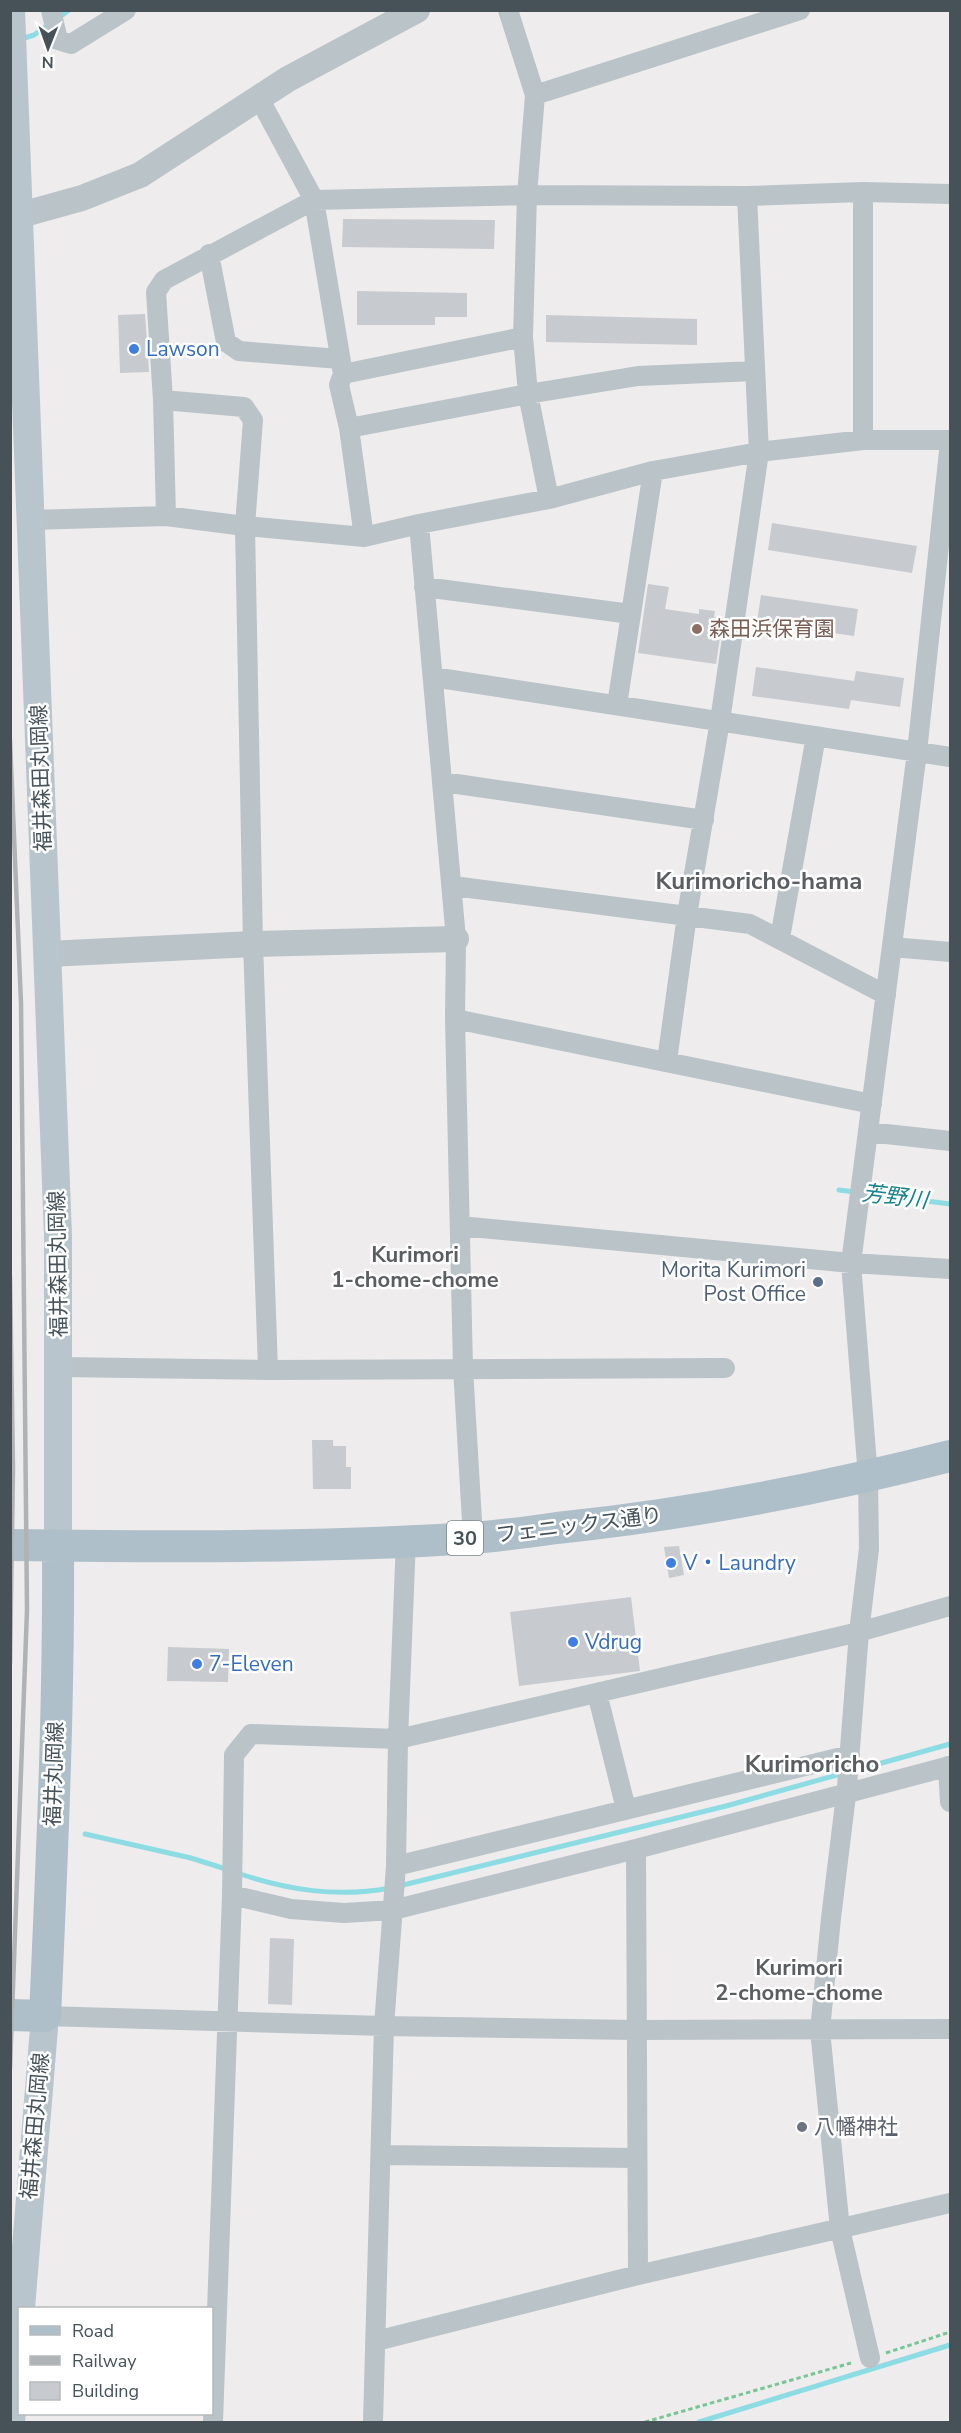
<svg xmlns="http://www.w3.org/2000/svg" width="961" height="2433" font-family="'Nunito Sans','Noto Sans JP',sans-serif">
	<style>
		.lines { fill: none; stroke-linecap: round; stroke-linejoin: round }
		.stream { stroke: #8ddce4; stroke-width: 5 }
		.building { fill: #c7cacf }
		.path { stroke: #78c697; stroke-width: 3; stroke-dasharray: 4.5 3; stroke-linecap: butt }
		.minor { stroke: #b9c3c8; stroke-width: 20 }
		.tertiary { stroke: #b9c3c8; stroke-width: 26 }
		.secondary { stroke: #b9c5cd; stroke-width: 28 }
		.primary { stroke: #aebfca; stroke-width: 32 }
		.rail { stroke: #afb3b6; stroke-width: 4.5 }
		.shop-dot { fill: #3f7fe0; stroke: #fff; stroke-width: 2 }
		.education-dot { fill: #8d6e63; stroke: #fff; stroke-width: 2 }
		.service-dot { fill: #5c6f8a; stroke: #fff; stroke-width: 2 }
		.worship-dot { fill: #6b7280; stroke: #fff; stroke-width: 2 }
		.labels { text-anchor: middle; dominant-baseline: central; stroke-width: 5; stroke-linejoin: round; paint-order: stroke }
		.shield { fill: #fff; stroke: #7e868a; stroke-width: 1.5 }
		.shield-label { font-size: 20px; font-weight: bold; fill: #465258 }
		.shop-label { font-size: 21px; fill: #366cbe; stroke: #fff; text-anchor: start }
		.education-label { font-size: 21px; fill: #785e54; stroke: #fff; text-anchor: start }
		.street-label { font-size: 21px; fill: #465258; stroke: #fff }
		.service-label { font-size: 21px; fill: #4e5e75; stroke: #fff; text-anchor: end }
		.worship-label { font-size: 21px; fill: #5b616d; stroke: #fff; text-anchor: start }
		.water-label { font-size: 22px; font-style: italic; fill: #16828d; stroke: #fff }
		.neighbourhood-label { font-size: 22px; font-weight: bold; fill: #5a5e61; stroke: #fff }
		.quarter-label { font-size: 24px; font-weight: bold; fill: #5a5e61; stroke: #fff }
	</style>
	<rect width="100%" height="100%" fill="#efeced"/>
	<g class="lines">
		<!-- stream -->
		<path class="stream" d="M57 19 69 10
			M21 39 34 35 49 24
			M839 1190 855 1192
			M864 1193 950 1204
			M853 1771 950 1744
			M85 1834 191 1858 229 1870
			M237 1873C288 1890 337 1898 390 1888
			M399 1886 726 1806 844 1773
			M699 2422 950 2345"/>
	</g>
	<!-- building -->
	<path class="building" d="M343 219 495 220 494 249 342 247Z
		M357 291 467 293V317H435V325H357Z
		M145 314 149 372 120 373 118 315Z
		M546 315 697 319V345L546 342Z
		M772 523 917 546 912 573 768 550Z
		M648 584 669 587 665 609 699 614V609L715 611 714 617 723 618 716 664 638 653Z
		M761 595 858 609 854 636 757 622Z
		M756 667 854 681 856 671 904 678 900 707 851 700 849 709 752 696Z
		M312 1440H333V1446H346V1467H351V1489H313Z
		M679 1546 684 1575 669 1578 664 1547Z
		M631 1597 640 1671 519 1686 510 1612Z
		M168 1647 229 1649 228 1682 167 1681Z
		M270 1938 294 1939 292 2005 268 2004Z"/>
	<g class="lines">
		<!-- path -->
		<path class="path" d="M886 2353 950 2332
			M645 2422 851 2363"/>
		<!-- minor -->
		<path class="minor" d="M51 10 58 40 71 44 126 10
			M508 10 535 95 527 195 523 337 528 394 549 499
			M535 95 800 10
			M259 98 314 200 343 374 339 385 349 428 364 537
			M209 254 226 342 239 351 340 359
			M343 374 523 337
			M163 400 244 407 253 420 245 526 253 944 268 1370
			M349 428 528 394 638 376 755 371
			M863 440V192
			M166 516 163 400 156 292 164 280 314 200 527 195 747 196 863 192 950 194
			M31 520 166 516 245 526 364 537 419 524 549 499 653 471 759 452 863 440H950
			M419 524 456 939 455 1019 463 1368 473 1538
			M424 587 631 614
			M433 677 950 757
			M617 705 653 471
			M443 782 704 820
			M453 886 750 924 886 995
			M780 938 816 736
			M892 947 950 952
			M455 1019 872 1104
			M667 1061 687 915 720 721 759 452 747 196
			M868 1132 950 1141
			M460 1226 851 1263 950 1269
			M59 1367 268 1370 725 1368
			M597 1693 626 1809
			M948 1766 950 1802
			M636 1849 638 2275
			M396 1866 850 1755
			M232 1895 291 1909 344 1913 393 1910 636 1849 950 1766
			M45 2016 384 2026 635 2030 950 2029
			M381 2155 637 2158
			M376 2341 638 2275 950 2203
			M870 2358 840 2229 820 2030 831 1918 847 1787 859 1632 869 1549 868 1477 851 1263 917 752 950 442
			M213 2422 232 1895 234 1755 251 1734 398 1739 859 1632 950 1606
			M373 2422 384 2026 396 1866 398 1739 406 1540"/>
		<!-- tertiary -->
		<path class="tertiary" d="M10 218 82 198 140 175 288 79 417 10
			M48 954 253 944 456 939"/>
		<!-- secondary -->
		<path class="secondary" d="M11 10 58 1236V1546
			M21 2308 45 2016
			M11 2422 20 2324"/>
		<!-- primary -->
		<path class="primary" d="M10 1545C164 1547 319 1548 472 1538 501 1536 529 1532 557 1528 690 1514 821 1489 950 1456
			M10 2015 45 2016C52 1859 59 1702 58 1546"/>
		<!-- rail -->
		<path class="rail" d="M10 740 21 1003 27 1610 10 2068
			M10 1277 13 1469 10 1663"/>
	</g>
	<!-- markers -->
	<g class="shop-dot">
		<circle cx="134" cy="349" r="6"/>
		<circle cx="671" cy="1563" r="6"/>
		<circle cx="573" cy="1642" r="6"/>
		<circle cx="197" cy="1664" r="6"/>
	</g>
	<circle class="education-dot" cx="697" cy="629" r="6"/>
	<circle class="service-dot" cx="818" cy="1282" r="6"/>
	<circle class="worship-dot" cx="802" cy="2127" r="6"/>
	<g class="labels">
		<!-- shield labels -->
		<rect class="shield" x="447" y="1521" width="36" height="34" rx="4.5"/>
		<g class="shield-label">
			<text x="465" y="1538">30</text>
		</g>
		<!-- shop labels -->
		<g class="shop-label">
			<text x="146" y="349">Lawson</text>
			<text x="683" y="1563">V・Laundry</text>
			<text x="585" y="1642">Vdrug</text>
			<text x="209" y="1664">7-Eleven</text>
		</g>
		<!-- education labels -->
		<g class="education-label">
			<text x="709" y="629">森田浜保育園</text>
		</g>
		<!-- street labels -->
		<g class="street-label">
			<text transform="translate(41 778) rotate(-92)">福井森田丸岡線</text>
			<text transform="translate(58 1264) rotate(-91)">福井森田丸岡線</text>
			<text transform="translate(579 1525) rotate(-7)">フェニックス通り</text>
			<text transform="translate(54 1774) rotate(-88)">福井丸岡線</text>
			<text transform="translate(35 2126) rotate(-85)">福井森田丸岡線</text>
		</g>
		<!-- service labels -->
		<g class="service-label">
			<text x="806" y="1270">Morita Kurimori<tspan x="806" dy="24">Post Office</tspan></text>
		</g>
		<!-- worship labels -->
		<g class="worship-label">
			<text x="814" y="2127">八幡神社</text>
		</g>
		<!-- water labels -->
		<g class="water-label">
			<text transform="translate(895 1197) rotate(7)">芳野川</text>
		</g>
		<!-- neighbourhood labels -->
		<g class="neighbourhood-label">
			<text x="415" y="1255">Kurimori<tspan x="415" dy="25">1-chome-chome</tspan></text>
			<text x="799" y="1968">Kurimori<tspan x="799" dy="25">2-chome-chome</tspan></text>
		</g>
		<!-- quarter labels -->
		<g class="quarter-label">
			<text x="759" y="881">Kurimoricho-hama</text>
			<text x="812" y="1764">Kurimoricho</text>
		</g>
	</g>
	<!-- border -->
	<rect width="961" height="2433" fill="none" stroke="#465258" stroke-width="24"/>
	<!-- legend -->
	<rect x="18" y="2307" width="195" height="108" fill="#ffffff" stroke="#b5babc" stroke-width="1.5"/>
	<rect x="30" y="2326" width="30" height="9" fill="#aebfca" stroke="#b5babc" stroke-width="1.5"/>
	<text x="72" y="2337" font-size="18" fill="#465258">Road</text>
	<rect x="30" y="2356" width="30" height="9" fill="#afb3b6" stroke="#b5babc" stroke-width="1.5"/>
	<text x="72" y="2367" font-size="18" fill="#465258">Railway</text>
	<rect x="30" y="2382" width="30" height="18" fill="#c7cacf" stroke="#b5babc" stroke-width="1.5"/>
	<text x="72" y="2397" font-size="18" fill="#465258">Building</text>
	<!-- north arrow -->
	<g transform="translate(48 48) rotate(181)" stroke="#ffffff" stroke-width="4.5" paint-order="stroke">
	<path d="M0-4.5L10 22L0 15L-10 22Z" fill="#465258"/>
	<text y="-9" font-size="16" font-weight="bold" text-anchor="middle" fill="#465258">N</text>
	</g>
</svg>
